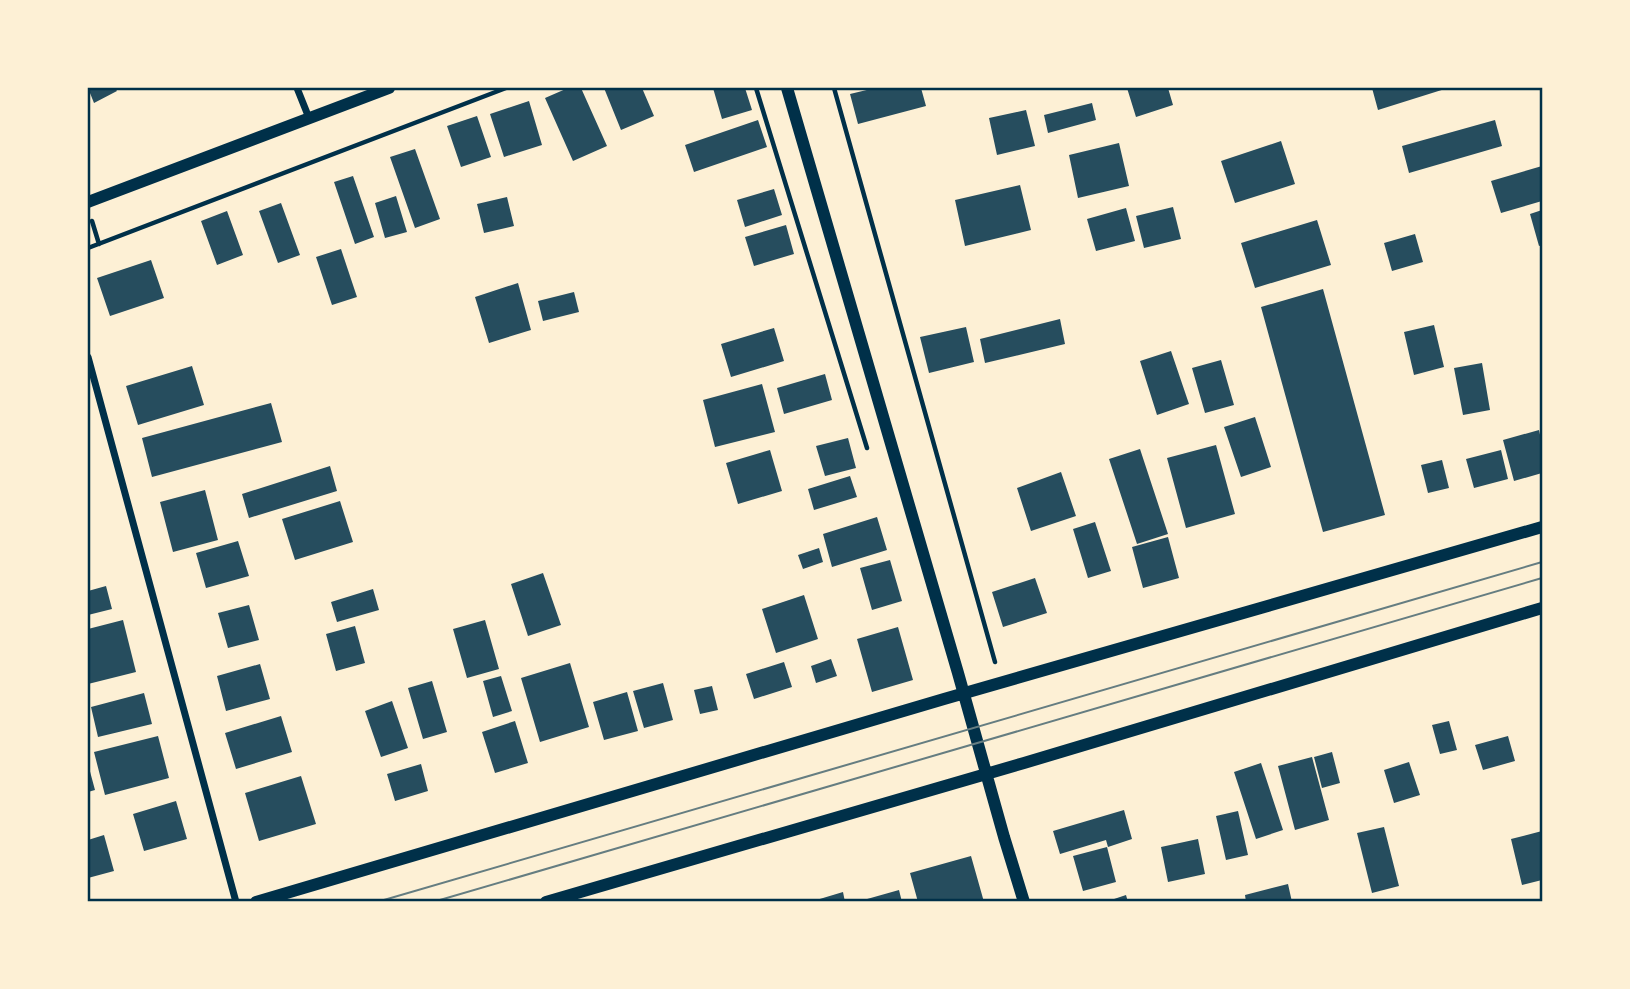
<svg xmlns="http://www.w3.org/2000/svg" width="1630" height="989" font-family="'IBM Plex Serif',serif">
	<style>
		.building { fill: #264d5e }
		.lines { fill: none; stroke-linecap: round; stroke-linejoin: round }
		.path { stroke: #003049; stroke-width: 4.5 }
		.minor { stroke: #003049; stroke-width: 7 }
		.tertiary { stroke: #003049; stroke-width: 12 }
		.tram { stroke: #657d81; stroke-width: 2 }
		.neatline { fill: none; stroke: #003049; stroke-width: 2.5 }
	</style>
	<rect width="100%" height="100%" fill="#fdf0d5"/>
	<!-- building -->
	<path class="building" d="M88 88H115L117 91 94 103Z
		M568 88H581L607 146 573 161 545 98Z
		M604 88H642L654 116 621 130Z
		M713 88H745L752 110 722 119Z
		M875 88H921L926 106 858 124 850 94Z
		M1127 88H1168L1173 105 1136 117Z
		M1372 88H1448L1378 110Z
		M529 101 542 145 504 157 490 114Z
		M1092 103 1096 120 1048 133 1044 115Z
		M1026 110 1035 146 997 155 989 118Z
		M477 116 491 157 461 167 447 126Z
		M758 120 767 147 694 172 685 145Z
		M1495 120 1502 146 1409 173 1402 146Z
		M1281 141 1295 184 1235 203 1221 161Z
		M1119 143 1129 186 1078 198 1069 155Z
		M415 149 440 219 415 228 390 157Z
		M1542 166V201L1501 213 1491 181Z
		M353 176 374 237 355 244 334 182Z
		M1020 185 1031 230 965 246 955 200Z
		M774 189 782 215 745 227 737 200Z
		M396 196 407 232 385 238 375 203Z
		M507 197 514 226 484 233 477 204Z
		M281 203 300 255 278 263 259 211Z
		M1173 207 1181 239 1144 248 1136 216Z
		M1126 208 1135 241 1096 251 1087 219Z
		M1542 210V245L1539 246 1530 214Z
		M227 211 243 255 217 265 201 221Z
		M1317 220 1331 265 1255 288 1241 243Z
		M786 225 794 254 754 266 745 237Z
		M1415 234 1423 262 1392 271 1384 243Z
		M341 249 357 297 332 305 316 257Z
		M151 260 164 298 110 316 97 278Z
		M518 283 531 330 489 343 475 297Z
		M1323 289 1385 515 1323 532 1261 307Z
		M574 292 579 312 543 321 538 301Z
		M1060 319 1065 344 985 363 980 339Z
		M1434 325 1444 367 1414 375 1404 332Z
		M966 327 974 362 929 373 920 337Z
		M774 328 784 361 731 377 721 344Z
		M1171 351 1189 404 1157 415 1140 361Z
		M1221 360 1234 405 1205 413 1192 368Z
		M1482 363 1490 410 1463 415 1454 368Z
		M192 366 204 405 138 425 126 386Z
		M825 374 832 400 784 414 777 388Z
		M762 384 775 432 715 447 703 400Z
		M271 403 282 442 152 477 142 438Z
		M1255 417 1271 467 1241 477 1224 427Z
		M1539 430 1542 444V473L1514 481 1503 440Z
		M848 438 856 468 825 476 816 446Z
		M1216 445 1235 514 1186 528 1167 458Z
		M1140 449 1168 534 1137 544 1109 459Z
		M770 450 782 491 738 504 726 463Z
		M1501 450 1508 479 1474 488 1466 459Z
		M1442 460 1449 488 1428 493 1421 465Z
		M330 466 337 491 249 518 242 494Z
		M1061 472 1076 516 1031 531 1017 488Z
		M850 476 857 497 814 510 808 489Z
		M205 490 218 540 173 552 160 502Z
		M340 501 353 542 295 560 282 519Z
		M877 517 887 550 832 567 823 534Z
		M1095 522 1111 571 1088 578 1073 529Z
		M1168 537 1179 578 1143 588 1132 547Z
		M238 541 249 576 206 588 196 553Z
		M819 548 823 562 803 569 798 555Z
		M890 560 902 601 872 610 860 568Z
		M543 573 561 625 528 636 511 584Z
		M1035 578 1047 613 1003 627 992 592Z
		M106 586 112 609 88 615V591Z
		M373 589 379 610 337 622 331 602Z
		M804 595 818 639 776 653 762 609Z
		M249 605 259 640 228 648 218 613Z
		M123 620 136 672 88 684V629Z
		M485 620 499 669 467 678 453 629Z
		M355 626 365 663 336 671 326 634Z
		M898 627 913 680 872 692 857 639Z
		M831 659 837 676 816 683 811 666Z
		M784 662 792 687 754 699 746 674Z
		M570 663 589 727 540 742 521 678Z
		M260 664 270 699 226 711 217 676Z
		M501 676 512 711 493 717 483 681Z
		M432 681 447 732 423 739 408 688Z
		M663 683 673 720 644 728 633 691Z
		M712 686 718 710 700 714 694 690Z
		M627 692 638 731 604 740 593 702Z
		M144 693 152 724 98 737 91 707Z
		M392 701 408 748 381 757 365 711Z
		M281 716 292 752 236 769 225 733Z
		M515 721 528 763 495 773 482 732Z
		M1449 721 1457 750 1440 754 1432 725Z
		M158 736 169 778 105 795 94 752Z
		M1508 736 1515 761 1483 770 1475 745Z
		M1332 752 1340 783 1322 788 1314 757Z
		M1312 757 1329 820 1295 830 1278 766Z
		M1409 762 1420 795 1394 803 1384 770Z
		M1261 763 1283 830 1256 839 1234 772Z
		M88 764 95 790 88 792Z
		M421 764 428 791 395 801 387 774Z
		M301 776 316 824 259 841 245 793Z
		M176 801 187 839 144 851 133 814Z
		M1124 810 1132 839 1108 847 1106 840 1060 854 1053 831Z
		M1238 811 1248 855 1226 860 1216 816Z
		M1384 827 1399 886 1372 893 1357 833Z
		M1542 831V880L1522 885 1511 839Z
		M104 835 114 871 88 878V840Z
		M1198 839 1205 874 1168 882 1161 847Z
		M1107 847 1116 882 1083 891 1073 856Z
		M971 856 984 902H918L910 873Z
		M1288 884 1292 902H1246L1245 895Z
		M899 890 902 902H861L860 901Z
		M843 892 845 902H814L813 901Z
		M1126 895 1128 902H1108V901Z"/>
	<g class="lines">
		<!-- path -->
		<path class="path" d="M756 88 867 448
			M834 88 995 662
			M92 221 99 244
			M88 248 506 88"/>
		<!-- minor -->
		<path class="minor" d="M297 88 309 118
			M88 357 236 902"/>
		<!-- tertiary -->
		<path class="tertiary" d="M787 88 958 673 1004 837 1024 902
			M88 202 389 88
			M256 902 944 699 1542 527
			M546 902 1024 763 1542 608"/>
		<!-- tram -->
		<path class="tram" d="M377 902 1542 562
			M433 902 1542 578"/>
	</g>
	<!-- border -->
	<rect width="1630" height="989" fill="none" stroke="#fdf0d5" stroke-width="178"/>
	<rect x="89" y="89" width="1452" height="811" class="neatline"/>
</svg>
